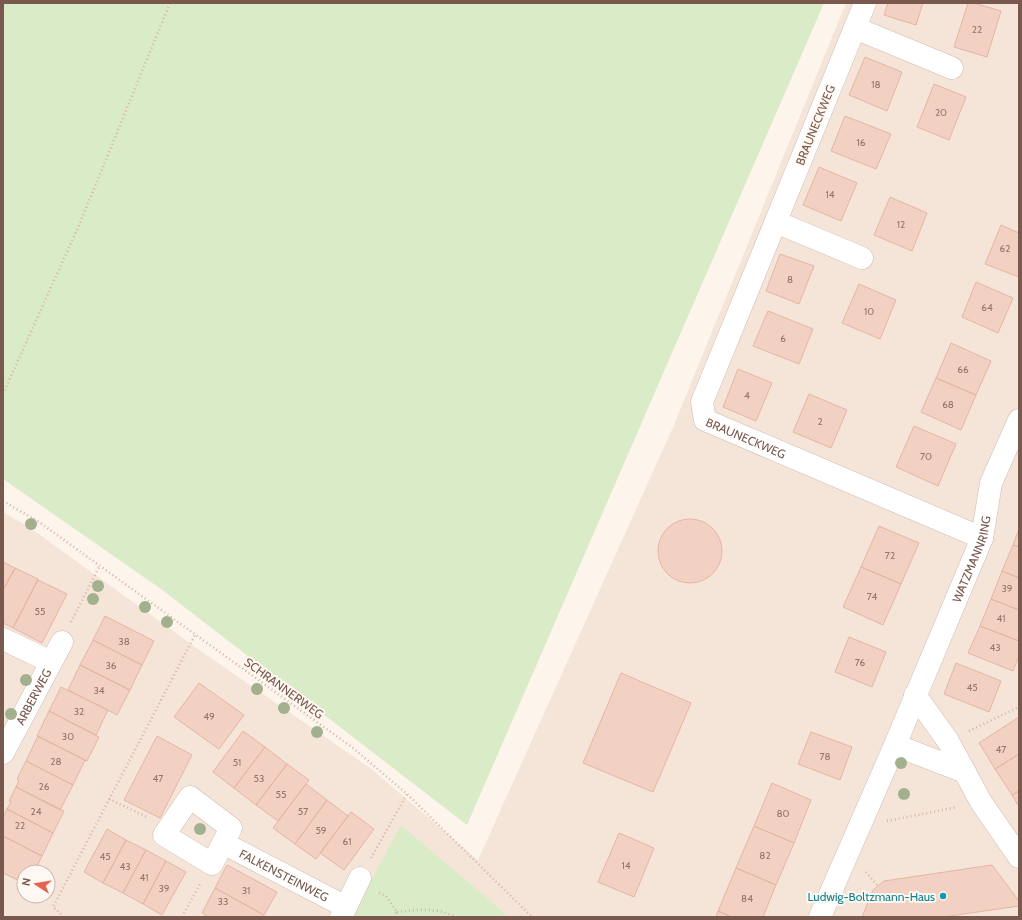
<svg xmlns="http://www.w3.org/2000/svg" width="1022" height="920" font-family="Cabin,sans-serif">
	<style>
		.residential { fill: #f5e5d9; fill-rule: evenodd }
		.green { fill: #daebc8 }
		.building { fill: #f2d1c2; stroke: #e5b5a3 }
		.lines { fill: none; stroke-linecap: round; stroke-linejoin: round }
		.minor-casing { stroke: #d0baaf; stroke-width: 23 }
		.path { stroke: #d8b3a5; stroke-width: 2.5; stroke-dasharray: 1 3; stroke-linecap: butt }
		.minor { stroke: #fff; stroke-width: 22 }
		.tree { fill: #a2b08e }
		.culture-dot { fill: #0f9aa8; stroke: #fff8f2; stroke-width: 1.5 }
		.labels { text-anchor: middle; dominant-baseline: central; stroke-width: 4; stroke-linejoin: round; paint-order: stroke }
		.number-label { font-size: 10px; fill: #97766a }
		.street-label { font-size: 12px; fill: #79584d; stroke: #fff8f2 }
		.culture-label { font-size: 12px; fill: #0d838f; stroke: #fff8f2; text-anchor: end }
	</style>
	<rect width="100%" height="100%" fill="#fdf4eb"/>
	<!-- residential -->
	<path class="residential" d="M846 3H1019V917H3V512L29 527 198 649 370 768 478 860 674 425ZM24 872H48V896H24Z"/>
	<!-- green -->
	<path class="green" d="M3 3H824L467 825 161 589 3 479Z
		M401 825 509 917H354L368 890 364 893Z"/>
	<!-- building -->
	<path class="building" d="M888 3H923L916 25 884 15Z
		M968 3H974L1001 11 987 57 954 47Z
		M865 57 902 72 887 111 849 95Z
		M934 84 966 97 949 140 917 127Z
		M845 116 891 134 876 169 831 151Z
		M819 167 857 183 841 221 803 205Z
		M890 197 927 213 912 251 874 235Z
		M1001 225 1019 233V277L985 264Z
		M780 254 814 266 799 304 766 291Z
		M976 282 1013 298 998 333 962 317Z
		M859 284 896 300 880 339 842 323Z
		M768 311 813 329 799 364 753 346Z
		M951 343 991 361 976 395 936 378Z
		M738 369 772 383 756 421 723 407Z
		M936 378 976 395 961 430 921 412Z
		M809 394 847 410 831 448 793 432Z
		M914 426 956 444 938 486 896 467Z
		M658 551a32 32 0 1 1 64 0a32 32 0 1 1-64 0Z
		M879 526 919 543 901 584 861 567Z
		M1019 529V547L1013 545Z
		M1013 545 1019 547V578L1002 571Z
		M3 562 15 568 3 590Z
		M861 567 901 584 883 625 843 607Z
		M15 568 38 579 13 628 3 623V590Z
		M1002 571 1019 578V610L991 599Z
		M38 580 67 594 42 643 13 628Z
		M991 599 1019 610V641L980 626Z
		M105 616 154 641 142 665 93 640Z
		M980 626 1019 641V656L1013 671 968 653Z
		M849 637 886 652 872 687 835 672Z
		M93 640 142 665 130 690 80 665Z
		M956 663 1001 681 989 712 944 694Z
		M80 665 130 690 117 715 68 690Z
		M621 673 691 703 653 792 583 763Z
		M199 683 244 715 219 749 174 717Z
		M61 687 108 710 96 735 49 711Z
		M49 711 99 737 87 761 37 736Z
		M1019 717V754L995 769 979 743Z
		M243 731 265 747 234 788 213 772Z
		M811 732 852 747 840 780 798 764Z
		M38 736 85 760 73 785 26 761Z
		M157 736 192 755 160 818 124 800Z
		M265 747 287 764 256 805 234 788Z
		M1019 754V791L1012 795 995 769Z
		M26 761 73 785 60 810 16 787 19 780 17 779Z
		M287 764 309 780 278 821 256 805Z
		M772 783 811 800 794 843 754 826Z
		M306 784 327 800 295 844 273 828Z
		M16 787 64 811 53 833 7 809 11 802 9 801Z
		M1019 791V807L1012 795Z
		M327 800 348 816 316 859 295 844Z
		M7 809 53 833 42 856 3 836V817Z
		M351 812 374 829 344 870 320 853Z
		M754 826 794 843 776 885 736 868Z
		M107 829 126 840 103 883 84 872Z
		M619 833 654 848 634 897 598 882Z
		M3 836 42 856 34 872H24V883L3 873Z
		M126 840 146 850 123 893 103 883Z
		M146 850 166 861 143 904 123 893Z
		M166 861 186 872 162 915 143 904Z
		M227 865 277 892 264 915 215 888Z
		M992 865 1019 901V906L943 917H862L873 890 884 881Z
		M736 868 776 885 763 917H732L718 911Z
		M215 888 264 915 263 917H208L202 913Z
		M718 911 732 917H716Z"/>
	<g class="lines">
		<!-- minor casing -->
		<g class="minor-casing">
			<g id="minor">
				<path id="s1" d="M865 3 702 402 705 420 982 538"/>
				<path d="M855 28 952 68"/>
				<path d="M776 222 862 258"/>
				<path d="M3 639 51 662"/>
				<path d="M915 695 948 741 981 802 1019 857"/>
				<path d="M895 745 965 772"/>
				<path id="s2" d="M3 753 62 642"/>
				<path d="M190 797 231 828 212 864 164 835Z"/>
				<path id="s3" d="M223 843 346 907"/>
				<path d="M341 917 360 878"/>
				<path id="s4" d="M820 917 895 745 982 538 991 483 1019 420"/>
			</g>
		</g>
		<!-- path -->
		<path class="path" d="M3 394 80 223 170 3
			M3 501 39 522 353 748 407 794 532 917
			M71 622 99 567
			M969 731 1019 707
			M109 799 147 817
			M887 821 957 807
			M371 858 407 794
			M866 872 878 886
			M379 893 386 896 397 912
			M397 912C416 910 438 907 455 917
			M64 917 53 907 195 635
			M182 917 200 884
			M394 917 397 912"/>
		<!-- minor -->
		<use href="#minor" class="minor"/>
	</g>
	<!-- trees -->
	<g class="tree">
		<circle cx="31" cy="524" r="6"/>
		<circle cx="98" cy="586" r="6"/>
		<circle cx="93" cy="599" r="6"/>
		<circle cx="145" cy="607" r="6"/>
		<circle cx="167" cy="622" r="6"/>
		<circle cx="26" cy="680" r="6"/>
		<circle cx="257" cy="689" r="6"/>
		<circle cx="284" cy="708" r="6"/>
		<circle cx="11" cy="714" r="6"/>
		<circle cx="317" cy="732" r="6"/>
		<circle cx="901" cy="763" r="6"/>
		<circle cx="904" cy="794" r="6"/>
		<circle cx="200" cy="829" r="6"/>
	</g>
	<!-- markers -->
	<circle class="culture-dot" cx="943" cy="896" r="4"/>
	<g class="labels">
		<!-- number labels -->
		<g class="number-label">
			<text x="977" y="29">22</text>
			<text x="876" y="84">18</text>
			<text x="941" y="112">20</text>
			<text x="861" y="142">16</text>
			<text x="830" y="194">14</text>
			<text x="901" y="224">12</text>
			<text x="1005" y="248">62</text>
			<text x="790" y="279">8</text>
			<text x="987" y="307">64</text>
			<text x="869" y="311">10</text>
			<text x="783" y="338">6</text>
			<text x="963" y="369">66</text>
			<text x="747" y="395">4</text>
			<text x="948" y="404">68</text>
			<text x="820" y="421">2</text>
			<text x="926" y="456">70</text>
			<text x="890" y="555">72</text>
			<text x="1007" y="588">39</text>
			<text x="872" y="596">74</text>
			<text x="40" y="611">55</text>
			<text x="1001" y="618">41</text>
			<text x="124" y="641">38</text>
			<text x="995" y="647">43</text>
			<text x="860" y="662">76</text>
			<text x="111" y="665">36</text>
			<text x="972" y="687">45</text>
			<text x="99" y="690">34</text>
			<text x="79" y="711">32</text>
			<text x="209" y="716">49</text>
			<text x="68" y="736">30</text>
			<text x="1001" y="749">47</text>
			<text x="825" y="756">78</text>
			<text x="56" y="761">28</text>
			<text x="237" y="762">51</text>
			<text x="158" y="778">47</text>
			<text x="259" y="778">53</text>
			<text x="44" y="786">26</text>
			<text x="281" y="794">55</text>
			<text x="36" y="811">24</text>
			<text x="303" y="811">57</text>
			<text x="783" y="813">80</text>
			<text x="20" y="825">22</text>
			<text x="321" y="830">59</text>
			<text x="347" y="841">61</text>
			<text x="765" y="855">82</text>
			<text x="105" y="856">45</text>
			<text x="626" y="865">14</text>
			<text x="125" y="866">43</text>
			<text x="144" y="877">41</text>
			<text x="164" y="888">39</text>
			<text x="246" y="890">31</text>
			<text x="747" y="898">84</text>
			<text x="223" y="901">33</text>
		</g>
		<!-- street labels -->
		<g class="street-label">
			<text transform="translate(815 125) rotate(-68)">BRAUNECKWEG</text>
			<text stroke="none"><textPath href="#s1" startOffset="494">BRAUNECKWEG</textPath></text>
			<text stroke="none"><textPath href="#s4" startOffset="389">WATZMANNRING</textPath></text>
			<text transform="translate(284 688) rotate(36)">SCHRANNERWEG</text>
			<text stroke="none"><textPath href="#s2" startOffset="64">ARBERWEG</textPath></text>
			<text stroke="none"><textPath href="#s3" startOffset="69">FALKENSTEINWEG</textPath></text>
		</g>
		<!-- culture labels -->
		<g class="culture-label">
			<text x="935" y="896">Ludwig-Boltzmann-Haus</text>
		</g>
	</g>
	<!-- border -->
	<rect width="1022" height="920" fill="none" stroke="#79584d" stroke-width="8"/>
	<!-- north arrow -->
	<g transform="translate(36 884) rotate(282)"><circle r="19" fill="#fff8f2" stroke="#c9b8b0"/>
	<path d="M0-3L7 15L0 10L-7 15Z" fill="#e66351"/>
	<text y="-6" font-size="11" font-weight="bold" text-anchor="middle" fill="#79584d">N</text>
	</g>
</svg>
